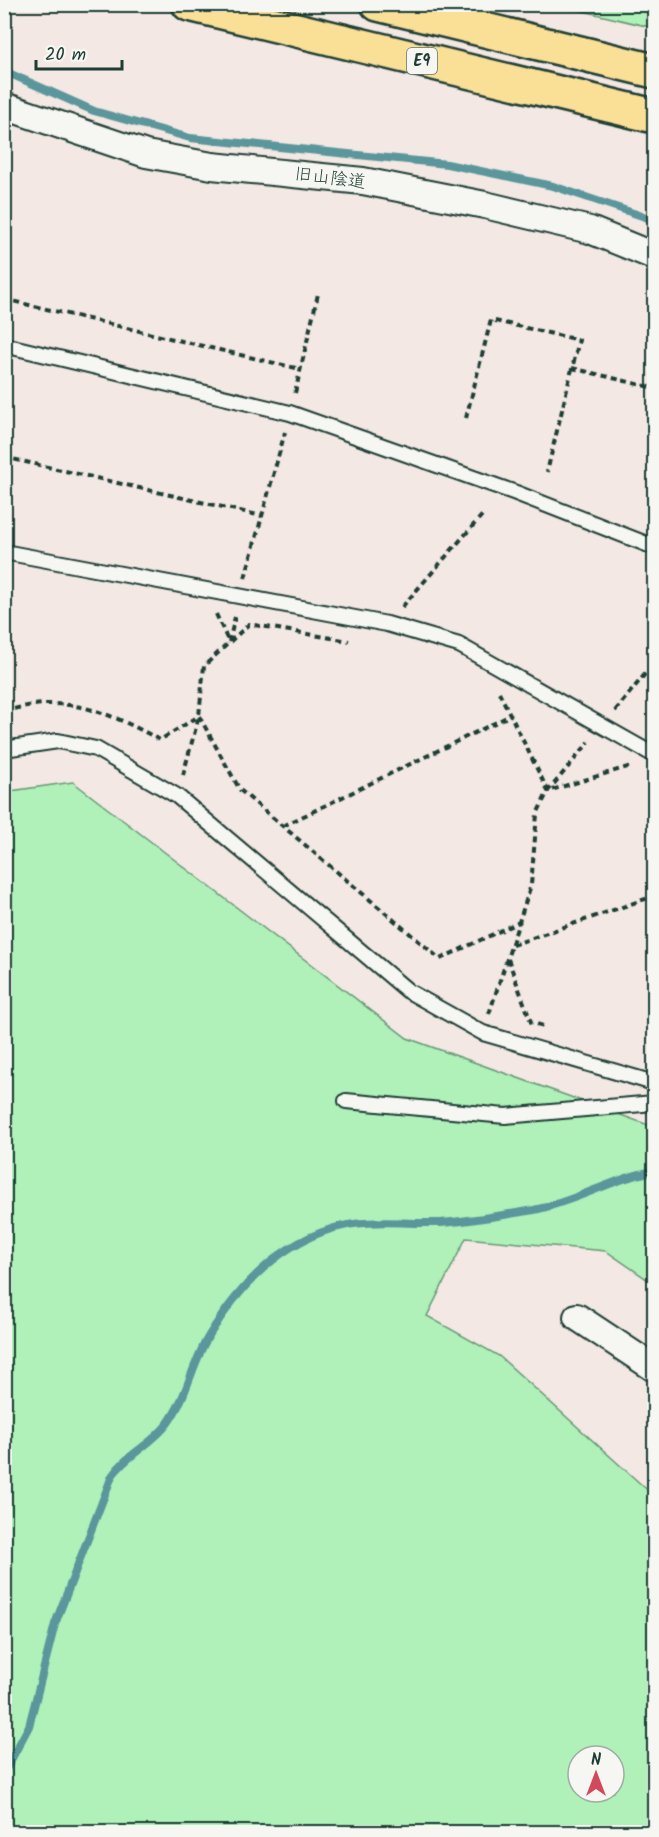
<svg xmlns="http://www.w3.org/2000/svg" width="659" height="1837" font-family="Kalam,'Klee One',sans-serif">
	<style>
		.green { fill: #aff1b9; stroke: #679776; stroke-width: 1.5; fill-rule: evenodd }
		.lines { fill: none; stroke-linecap: round; stroke-linejoin: round }
		.stream { stroke: #5a969b; stroke-width: 8 }
		.service-casing { stroke: #1f3d34; stroke-width: 18 }
		.minor-casing { stroke: #1f3d34; stroke-width: 30 }
		.motorway-casing { stroke: #1f3d34; stroke-width: 38 }
		.path { stroke: #1f3d34; stroke-width: 4; stroke-dasharray: 6 4.5; stroke-linecap: butt }
		.service { stroke: #f6f6f2; stroke-width: 14 }
		.minor { stroke: #f6f6f2; stroke-width: 26 }
		.motorway { stroke: #fadf96; stroke-width: 33 }
		.labels { text-anchor: middle; dominant-baseline: central; stroke-width: 6; stroke-linejoin: round; paint-order: stroke }
		.shield { fill: #f6f6f2; stroke: #60746d; stroke-width: 1.5 }
		.shield-label { font-size: 16px; font-weight: bold; fill: #1f3d34 }
		.street-label { font-size: 18px; fill: #1f3d34; stroke: #f6f6f2 }
	</style>
	<rect width="100%" height="100%" fill="#f3e8e3"/>
	<filter id="ink" filterUnits="userSpaceOnUse"><feTurbulence type="fractalNoise" baseFrequency=".0167" numOctaves="2"/><feDisplacementMap in="SourceGraphic" scale="12" xChannelSelector="R" yChannelSelector="G"/><feConvolveMatrix kernelMatrix="1 2 1 2 8 2 1 2 1" color-interpolation-filters="sRGB"/></filter>
	<g filter="url(#ink)">
		<!-- green -->
		<path class="green" d="M558 5H654V28Z
			M73 782 407 1038 654 1127V1284L606 1251 466 1238 427 1316 499 1356 654 1496V1832H5L4 792ZM578 1756H614V1792H578Z"/>
		<g class="lines">
			<!-- stream -->
			<path class="stream" d="M4 71 94 111 190 138 447 164 553 186 654 220
				M4 1773 29 1726 55 1624 112 1476C127 1454 153 1444 168 1423 187 1397 192 1364 208 1337 237 1289 276 1246 331 1229 364 1218 405 1224 440 1223 470 1221 504 1215 534 1210 575 1202 613 1178 654 1171"/>
			<!-- service casing -->
			<g class="service-casing">
				<path id="service" d="M4 345 290 413 516 493 654 547
					M4 552 387 624 459 645 654 755
					M4 749 58 741 96 749 177 796 408 991 483 1033 654 1083
					M346 1101 505 1116 654 1103"/>
			</g>
			<!-- minor casing -->
			<g class="minor-casing">
				<path id="minor" d="M4 106 146 154 212 166 363 181 485 205 590 230 654 256
					M577 1317 654 1368"/>
			</g>
			<!-- motorway casing -->
			<g class="motorway-casing">
				<path id="motorway" d="M189 4 654 116
					M378 4 654 71"/>
			</g>
			<!-- path -->
			<path class="path" d="M4 299 300 369
				M572 368 654 388
				M295 393 318 294
				M466 418 491 320 579 340 547 472
				M4 457 262 516
				M245 578 285 432
				M402 607 484 513
				M216 614 229 643
				M229 642 235 617
				M499 692 548 791 631 766
				M615 711 654 663
				M4 712C63 692 109 712 160 740L199 716 240 790 440 959 521 921
				M183 775 199 716 204 666 249 624 349 641
				M283 826 511 715
				M512 945 654 896
				M508 959 531 1022 543 1026
				M489 1014 531 885 537 814 548 791 589 742"/>
			<!-- service -->
			<use href="#service" class="service"/>
			<!-- minor -->
			<use href="#minor" class="minor"/>
			<!-- motorway -->
			<use href="#motorway" class="motorway"/>
		</g>
	</g>
	<g class="labels">
		<!-- shield labels -->
		<rect class="shield" x="407" y="48" width="30" height="26" rx="4.5"/>
		<g class="shield-label">
			<text x="422" y="61">E9</text>
		</g>
		<!-- street labels -->
		<g class="street-label">
			<text transform="translate(330 179) rotate(7)">旧山陰道</text>
		</g>
	</g>
	<!-- margin -->
	<rect width="659" height="1837" fill="none" stroke="#f6f6f2" stroke-width="24"/>
	<rect x="12" y="12" width="635" height="1813" fill="none" stroke="#1f3d34" stroke-width="2" filter="url(#ink)"/>
	<!-- north arrow -->
	<g transform="translate(596 1774)"><circle r="28" fill="#f6f6f2" stroke="#a0aca6" stroke-width="1.5"/>
	<path d="M0-4.5L10 22L0 15L-10 22Z" fill="#d1495b"/>
	<text y="-9" font-size="16" font-weight="bold" text-anchor="middle" fill="#1f3d34">N</text>
	</g>
	<!-- scale -->
	<path d="M36 60v9h86v-9" fill="none" stroke="#1f3d34" stroke-width="3"/>
	<text x="45" y="60" font-size="18" fill="#1f3d34" stroke="#f6f6f2" stroke-width="4.5" paint-order="stroke">20 m</text>
</svg>
